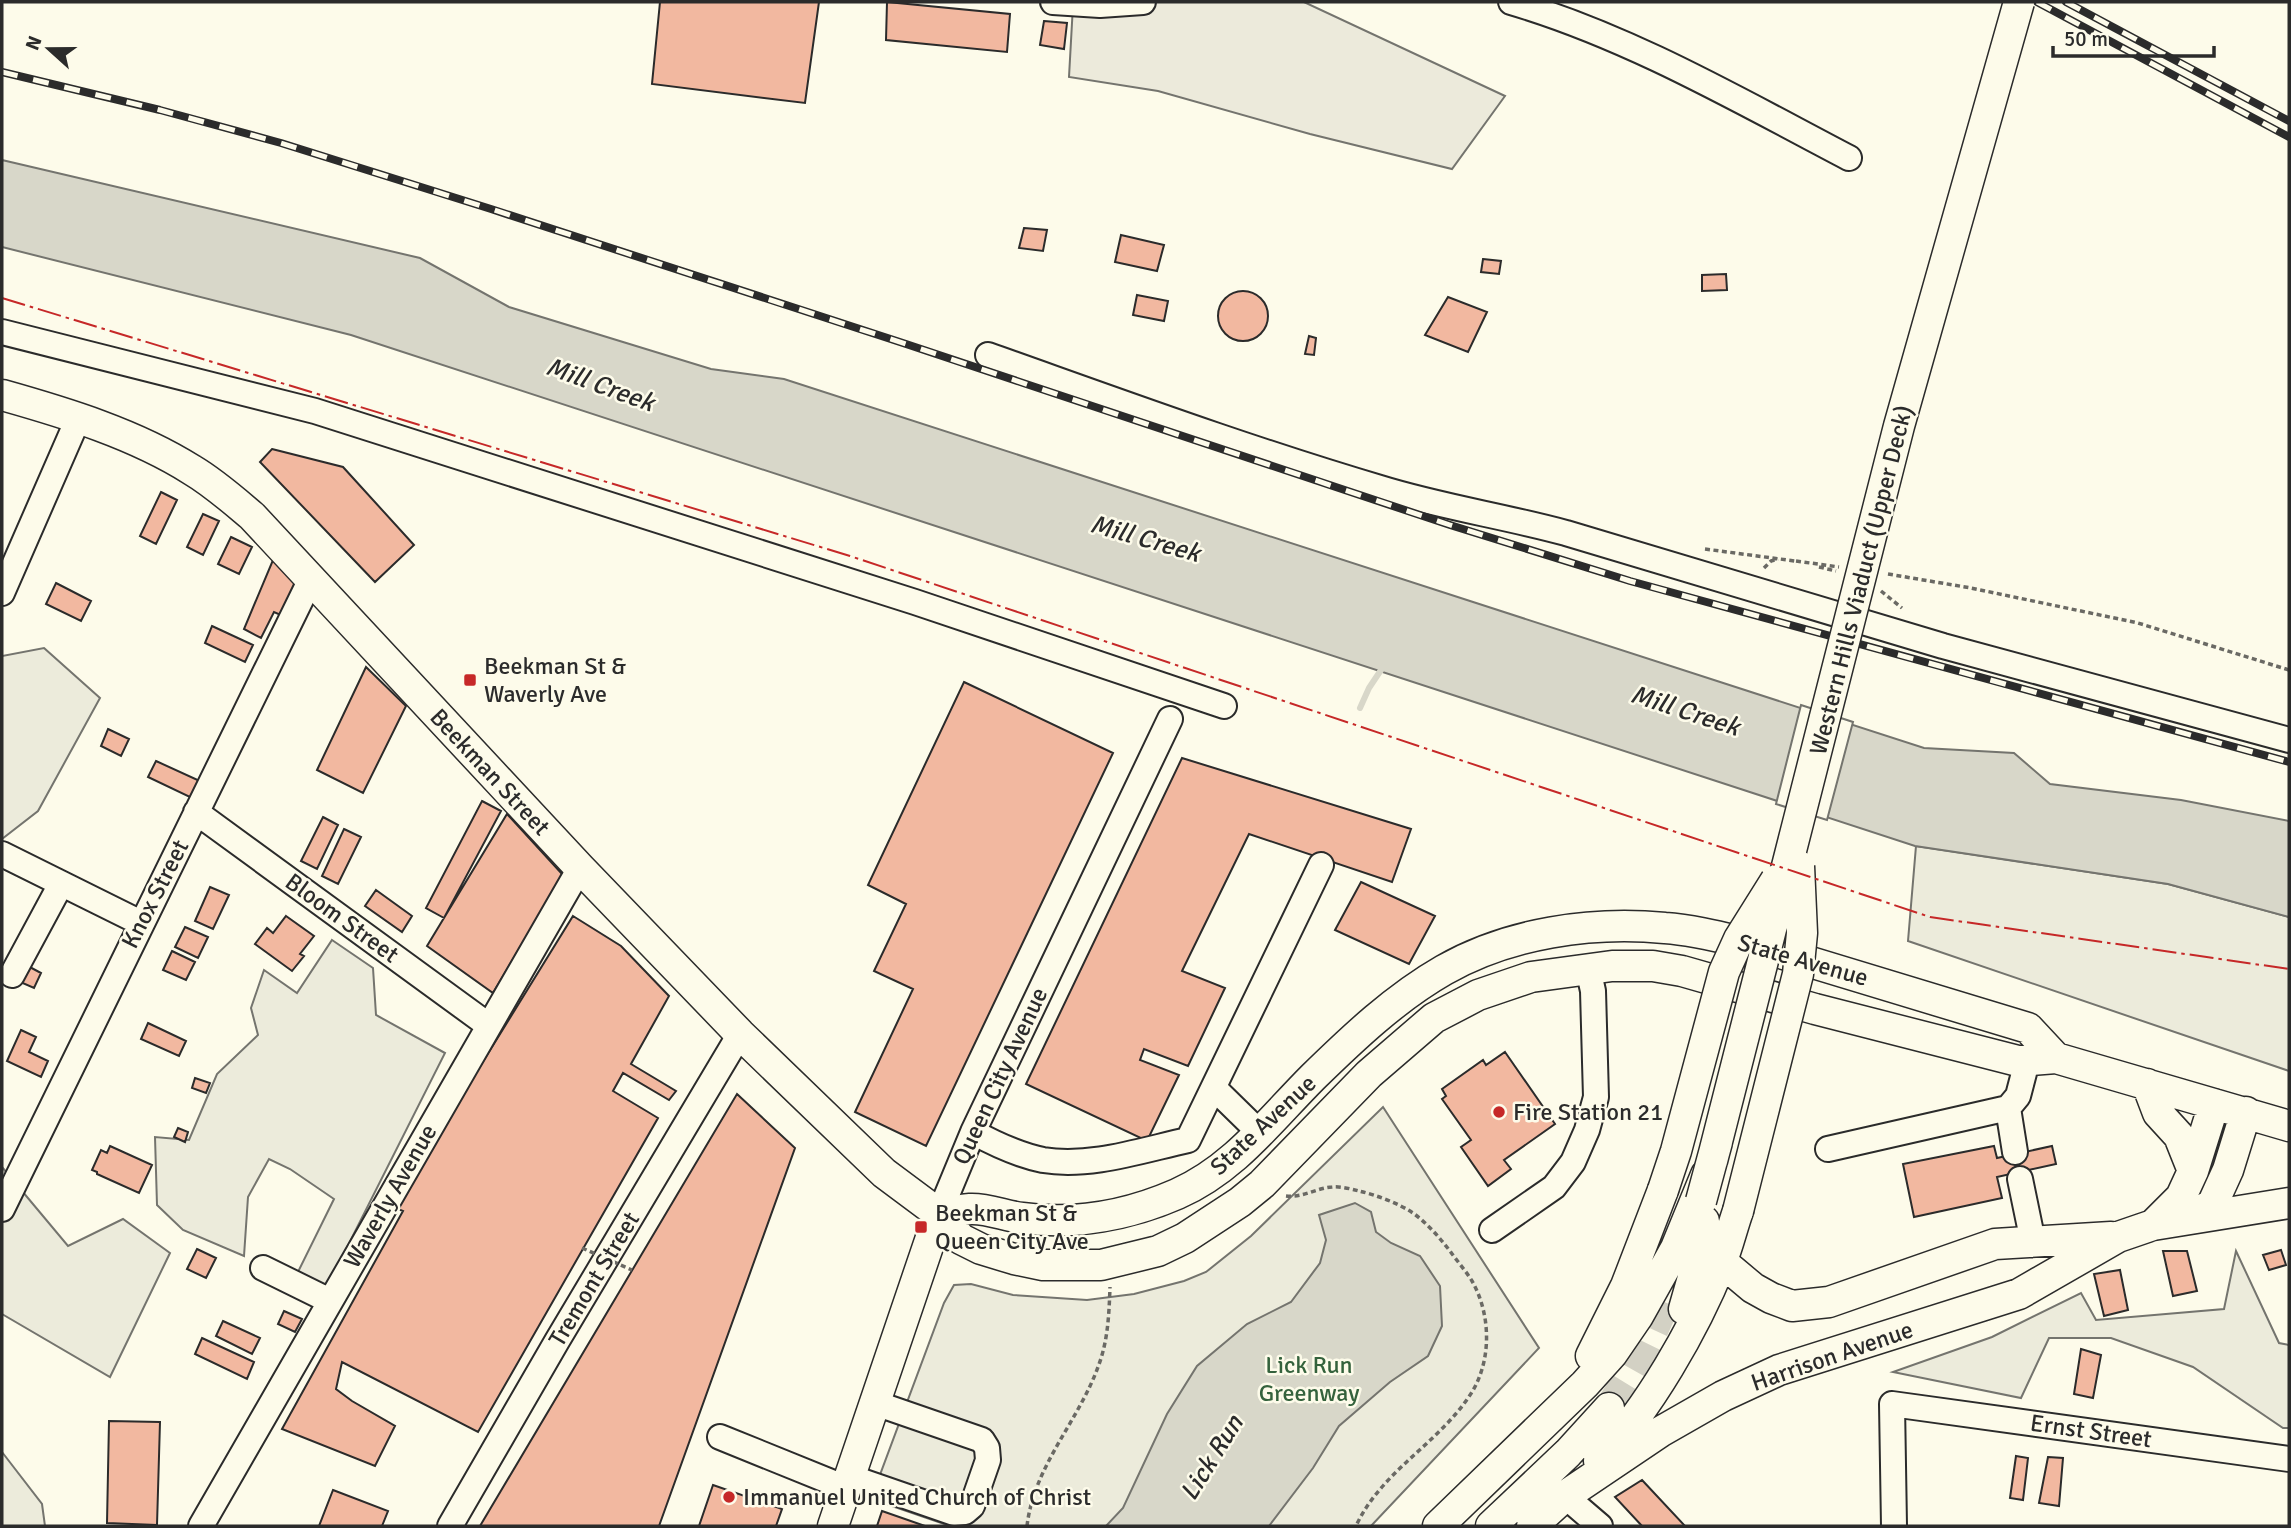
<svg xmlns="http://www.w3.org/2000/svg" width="2291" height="1528" font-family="Signika,sans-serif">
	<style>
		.green { fill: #ecebdb; stroke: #74746e; stroke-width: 2 }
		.parking { fill: #eceadb; stroke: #74746e; stroke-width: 2 }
		.water { fill: #d8d7c9; stroke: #74746e; stroke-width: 2 }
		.pier { fill: #fdfbea; stroke: #74746e; stroke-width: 2 }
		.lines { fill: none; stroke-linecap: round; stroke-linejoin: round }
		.stream { stroke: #d8d7c9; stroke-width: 6 }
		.building { fill: #f2b8a0; stroke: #2b2b2b; stroke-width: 2 }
		.major-tunnel { stroke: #d3d1c4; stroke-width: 30; stroke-dasharray: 30 15; stroke-linecap: butt }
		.minor-casing { stroke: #2b2b2b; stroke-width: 28 }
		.major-casing { stroke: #2b2b2b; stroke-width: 33 }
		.path { stroke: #6a6964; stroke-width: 3.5; stroke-dasharray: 5 3.5; stroke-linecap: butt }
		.minor { stroke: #fdfbea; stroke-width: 24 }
		.major { stroke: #fdfbea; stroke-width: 30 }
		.rail-casing { stroke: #2b2b2b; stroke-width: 8 }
		.rail { stroke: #fdfbea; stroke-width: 5; stroke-dasharray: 16; stroke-linecap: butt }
		.major-bridge-casing { stroke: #2b2b2b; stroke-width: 33; stroke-linecap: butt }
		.path-bridge { stroke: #6a6964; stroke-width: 3.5; stroke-dasharray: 5 3.5; stroke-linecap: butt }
		.major-bridge { stroke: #fdfbea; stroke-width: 30 }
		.power { stroke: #c62828; stroke-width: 2; stroke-dasharray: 24 5 3.5 5; stroke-linecap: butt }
		.poi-dot { fill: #c62828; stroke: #fdfbea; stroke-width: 2.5 }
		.labels { text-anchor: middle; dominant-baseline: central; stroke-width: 5; stroke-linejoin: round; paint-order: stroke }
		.street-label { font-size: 24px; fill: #2b2b2b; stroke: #fdfbea }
		.poi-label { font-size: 24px; fill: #2b2b2b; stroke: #fdfbea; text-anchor: start }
		.park-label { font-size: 24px; fill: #34623c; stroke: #fdfbea }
		.water-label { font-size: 26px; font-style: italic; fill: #2b2b2b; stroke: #fdfbea }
	</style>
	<rect width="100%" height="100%" fill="#fdfbea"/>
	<!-- green -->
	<path class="green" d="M44 648 100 698 38 811 2 839V656Z
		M1916 846 2168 884 2289 917V1071L1908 941Z
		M332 940 373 968 376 1015 445 1053 325 1291 295 1278 334 1199 290 1169 269 1159 248 1197 244 1256 183 1230 157 1205 155 1137 189 1140 217 1074 258 1035 251 1008 264 970 297 993Z
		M1383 1107 1539 1348 1371 1526H950L871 1499 944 1303 954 1285 971 1284 1013 1295 1087 1300 1134 1294 1184 1281 1206 1272 1251 1236Z
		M2 1167 68 1246 123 1219 170 1253 110 1377 2 1314Z
		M2236 1251 2279 1343 2289 1345V1428H2283L2193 1367 2111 1338H2049L2021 1398 1893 1372 1992 1337 2081 1293 2096 1320 2224 1309Z
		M2 1452 42 1504 45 1526H2Z"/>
	<!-- parking -->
	<path class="parking" d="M1143 2H1304L1505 96 1452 169 1310 134 1158 91 1069 77 1073 5Z"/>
	<!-- water -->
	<path class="water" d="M2 160 420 258 509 307 711 369 784 379 1924 748 2014 753 2050 784 2181 800 2289 821V917L2168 884 1915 846 351 335 2 247Z
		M1355 1203 1371 1212 1376 1232 1391 1243 1420 1256 1440 1286 1442 1326 1428 1356 1390 1382 1339 1426 1313 1468 1269 1526H1106L1123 1508 1167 1414 1197 1366 1247 1324 1291 1302 1320 1263 1326 1240 1319 1215Z"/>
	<!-- pier -->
	<path class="pier" d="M1801 705 1853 722 1827 820 1776 804Z"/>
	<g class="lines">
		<!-- stream -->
		<path class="stream" d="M1360 708 1369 688 1383 667"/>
	</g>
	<!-- building -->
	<path class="building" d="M660 2H819L805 103 652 84Z
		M887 2 1010 14 1007 52 886 40Z
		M1044 21 1067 23 1064 49 1040 45Z
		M1024 228 1047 230 1043 251 1019 248Z
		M1121 235 1164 245 1157 271 1115 262Z
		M1483 259 1501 261 1499 274 1481 272Z
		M1726 274 1727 290 1702 291V275Z
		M1218 316a25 25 0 1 1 50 0a25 25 0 1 1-50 0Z
		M1137 295 1168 301 1164 321 1133 315Z
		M1448 297 1487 312 1468 352 1425 335Z
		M1309 336 1316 338 1314 355 1305 354Z
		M272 449 343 467 414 545 375 582 260 462Z
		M161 492 177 500 156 544 140 536Z
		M203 514 219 521 203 555 187 547Z
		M231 537 252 547 239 574 218 564Z
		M273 560 298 586 283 616 274 612 261 638 244 629Z
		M56 583 91 601 81 621 46 604Z
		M212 626 253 645 245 662 205 643Z
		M366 667 406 706 363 793 317 770Z
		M964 682 1113 753 926 1146 855 1112 913 989 874 971 906 904 868 885Z
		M108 729 129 739 121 756 101 746Z
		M1182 758 1411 829 1392 882 1249 834 1182 971 1225 988 1188 1066 1144 1049 1140 1060 1179 1075 1147 1141 1026 1084Z
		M156 761 202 782 194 799 148 777Z
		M482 801 501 811 444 918 426 908Z
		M507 814 563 875 493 993 427 946Z
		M323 817 338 825 317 869 301 861Z
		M344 829 361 837 338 884 322 876Z
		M1361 882 1435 916 1409 964 1335 930Z
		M210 887 229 895 213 929 195 921Z
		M376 890 412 916 402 932 365 906Z
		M286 916 314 936 300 954 304 956 292 971 255 944 267 928 273 933Z
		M573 916 621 946 669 996 631 1064 676 1091 669 1100 623 1073 613 1091 658 1118 478 1432 342 1362 336 1389 352 1401 395 1426 375 1466 282 1429 403 1211 393 1207Z
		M185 927 208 937 198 958 175 947Z
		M172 951 195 962 186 980 163 970Z
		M26 965 41 973 34 988 18 981Z
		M148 1023 186 1041 179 1056 141 1039Z
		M21 1030 36 1037 29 1052 48 1061 41 1077 7 1061Z
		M1505 1052 1555 1124 1504 1160 1511 1169 1488 1186 1461 1147 1471 1140 1442 1099 1446 1096 1442 1089 1483 1060 1486 1065Z
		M195 1078 210 1083 206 1093 192 1088Z
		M737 1094 795 1148 659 1526H480Z
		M178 1128 188 1132 185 1142 174 1137Z
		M110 1146 152 1165 139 1193 97 1174V1172L92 1170 101 1150 107 1153Z
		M1994 1146 1997 1158 2052 1146 2056 1164 1997 1177 2002 1198 1914 1217 1903 1164Z
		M197 1249 216 1258 206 1278 187 1269Z
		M2281 1250 2286 1265 2269 1270 2263 1255Z
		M2163 1251H2187L2197 1291 2173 1296Z
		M2120 1270 2128 1310 2104 1316 2094 1274Z
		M284 1311 302 1319 295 1332 278 1324Z
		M223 1321 260 1338 252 1354 216 1336Z
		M202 1338 254 1362 247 1379 195 1354Z
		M2081 1349 2101 1355 2093 1398 2074 1394Z
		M109 1421 160 1422 157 1525 107 1523Z
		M2016 1456 2028 1458 2023 1500 2010 1498Z
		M2048 1457 2063 1458 2059 1506 2039 1503Z
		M1642 1480 1685 1526H1642L1615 1497Z
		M713 1485 782 1509 776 1526H699Z
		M333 1490 388 1511 382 1526H319Z
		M882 1511 925 1526H877Z"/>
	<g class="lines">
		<!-- major-tunnel -->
		<path class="major-tunnel" d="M1609 1408C1644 1358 1666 1305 1685 1248"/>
		<!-- minor casing -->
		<g class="minor-casing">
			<path id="minor" d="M1053 2 1100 5 1143 2
				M1511 2C1630 37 1740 101 1849 158
				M2 332 315 411 915 602 1224 706
				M988 355C1118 401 1248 449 1380 488 1441 507 1504 516 1566 533L1943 646 2289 740
				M2 593 78 419
				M196 812 488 1025
				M2 854 141 923
				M12 975 61 884
				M1214 1088 1260 1133
				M2008 1108 2015 1152
				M973 1132C995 1144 1018 1155 1043 1160 1090 1168 1142 1150 1188 1140L1321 865
				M1828 1149 2008 1108 2018 1096 2024 1073 2018 1061
				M2020 1179 2033 1242
				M2 1209 310 581
				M939 1214 973 1132 1170 719
				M1492 1230 1554 1187 1573 1162 1587 1130 1596 1097 1593 991 1588 968
				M263 1268 330 1301
				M720 1437 846 1488
				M850 1477 954 1513 965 1512 972 1506 988 1460 987 1448 982 1440 875 1403
				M1565 1496 1600 1526
				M201 1526 580 868
				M450 1526 557 1341 740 1034
				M1894 1526 1892 1404 2289 1459"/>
		</g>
		<!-- major casing -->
		<g class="major-casing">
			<path id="major" d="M2 395C66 413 135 434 192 470 214 483 233 500 252 516L580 868 740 1034 884 1173 939 1214 961 1239 981 1249 1014 1259 1043 1265H1101L1158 1251 1185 1238 1240 1202 1262 1184 1369 1074 1434 1018 1478 995 1531 977 1612 966H1653L1682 971 1815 1009 2018 1061 2056 1058 2289 1126
				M2147 1084 2158 1113 2179 1136 2193 1171
				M939 1214C949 1212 960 1210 970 1209 987 1208 1005 1216 1022 1218 1075 1225 1129 1215 1177 1194 1234 1169 1270 1120 1313 1077 1353 1038 1395 998 1444 970 1509 933 1591 921 1665 928 1695 930 1724 938 1754 945L2028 1028 2056 1058
				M2193 1218 2213 1203 2228 1170 2246 1112
				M2153 1225 2181 1197 2193 1171 2214 1104
				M1703 1228 1722 1262 1753 1288 1771 1298 1792 1306 1829 1302 1995 1244 2111 1237
				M1684 1309 1694 1274 1704 1221
				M1591 1356 1626 1286 1663 1190
				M1599 1461C1648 1410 1695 1328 1721 1263 1728 1246 1732 1228 1738 1211
				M833 1526 939 1214
				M1438 1526 1585 1384 1612 1354 1638 1316 1676 1248 1706 1175
				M1491 1526 1568 1453 1609 1408
				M1532 1526 1565 1496 1660 1432 1723 1396 1779 1370 2019 1294 2118 1237 2153 1225 2289 1203"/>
		</g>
		<!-- path -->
		<path class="path" d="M1705 549 1795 561
			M1796 561 1839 567
			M1819 567 1836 571
			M1764 568 1771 561 1778 559
			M1888 574 1971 588 2138 623 2289 670
			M1881 591 1902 608
			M1286 1196C1303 1198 1316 1188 1332 1187 1340 1186 1351 1189 1359 1191 1376 1195 1398 1203 1413 1213 1428 1224 1439 1237 1450 1251 1457 1261 1466 1271 1472 1281 1492 1316 1492 1365 1468 1398 1436 1445 1381 1472 1356 1526
			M1027 1526C1034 1466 1078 1422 1098 1367 1108 1341 1109 1315 1110 1287"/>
		<!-- minor -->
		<use href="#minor" class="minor"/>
		<!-- major -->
		<use href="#major" class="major"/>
		<!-- rail casing -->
		<g class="rail-casing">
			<path id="rail" d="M2037 2 2289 137
				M2066 2 2289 121
				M2 72 160 110 281 143 491 209 906 344 1450 525 1630 581 2289 762"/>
		</g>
		<!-- rail -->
		<use href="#rail" class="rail"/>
		<!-- major-bridge casing -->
		<g class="major-bridge-casing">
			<path id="major-bridge" d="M1712 1161 1899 426 2019 2
				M1663 1190 1676 1151 1724 972 1739 939 1776 880
				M1701 1201 1717 1142
				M1738 1211 1798 974 1802 933 1799 866"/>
		</g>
		<!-- path-bridge -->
		<path class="path-bridge" d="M582 1248 632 1270"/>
		<!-- major-bridge -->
		<use href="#major-bridge" class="major-bridge"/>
		<!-- power -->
		<path class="power" d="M2 298 850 556 1930 917 2289 969"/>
	</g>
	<!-- markers -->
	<g class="poi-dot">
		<rect x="463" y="673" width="14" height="14" rx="3.5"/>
		<circle cx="1499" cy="1112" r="7"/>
		<rect x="914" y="1220" width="14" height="14" rx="3.5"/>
		<circle cx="729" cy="1497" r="7"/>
	</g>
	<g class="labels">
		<!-- street labels -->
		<g class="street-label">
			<text transform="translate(1861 580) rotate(-76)">Western Hills Viaduct (Upper Deck)</text>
			<text transform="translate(490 772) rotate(47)">Beekman Street</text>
			<text transform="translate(155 894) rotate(-63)">Knox Street</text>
			<text transform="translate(342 918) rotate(36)">Bloom Street</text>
			<text transform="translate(1803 960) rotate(16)">State Avenue</text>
			<text transform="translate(1000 1076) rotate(-65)">Queen City Avenue</text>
			<text transform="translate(1263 1125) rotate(-43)">State Avenue</text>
			<text transform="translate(390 1196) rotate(-60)">Waverly Avenue</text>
			<text transform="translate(594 1279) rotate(-59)">Tremont Street</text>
			<text transform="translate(1832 1356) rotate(-19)">Harrison Avenue</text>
			<text transform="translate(2091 1431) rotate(8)">Ernst Street</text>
		</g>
		<!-- poi labels -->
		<g class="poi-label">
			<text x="484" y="666">Beekman St &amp;<tspan x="484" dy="28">Waverly Ave</tspan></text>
			<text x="1513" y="1112">Fire Station 21</text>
			<text x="935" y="1213">Beekman St &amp;<tspan x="935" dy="28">Queen City Ave</tspan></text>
			<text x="743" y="1497">Immanuel United Church of Christ</text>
		</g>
		<!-- park labels -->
		<g class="park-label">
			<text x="1309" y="1365">Lick Run<tspan x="1309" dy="28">Greenway</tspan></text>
		</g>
		<!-- water labels -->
		<g class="water-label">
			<text transform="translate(600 385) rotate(20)">Mill Creek</text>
			<text transform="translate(1145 539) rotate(16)">Mill Creek</text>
			<text transform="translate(1685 711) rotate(18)">Mill Creek</text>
			<text transform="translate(1212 1458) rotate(-58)">Lick Run</text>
		</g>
	</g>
	<!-- border -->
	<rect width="2291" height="1528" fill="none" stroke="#2b2b2b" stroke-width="7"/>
	<!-- north arrow -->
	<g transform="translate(49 49) rotate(291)" stroke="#fdfbea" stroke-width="5" paint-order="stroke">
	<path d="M0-5L12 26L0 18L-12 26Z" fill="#2b2b2b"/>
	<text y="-10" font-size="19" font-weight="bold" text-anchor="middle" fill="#2b2b2b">N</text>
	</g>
	<!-- scale -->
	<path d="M2053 46v10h161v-10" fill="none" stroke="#2b2b2b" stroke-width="3.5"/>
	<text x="2064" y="46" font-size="21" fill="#2b2b2b" stroke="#fdfbea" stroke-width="5" paint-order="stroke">50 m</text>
</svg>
